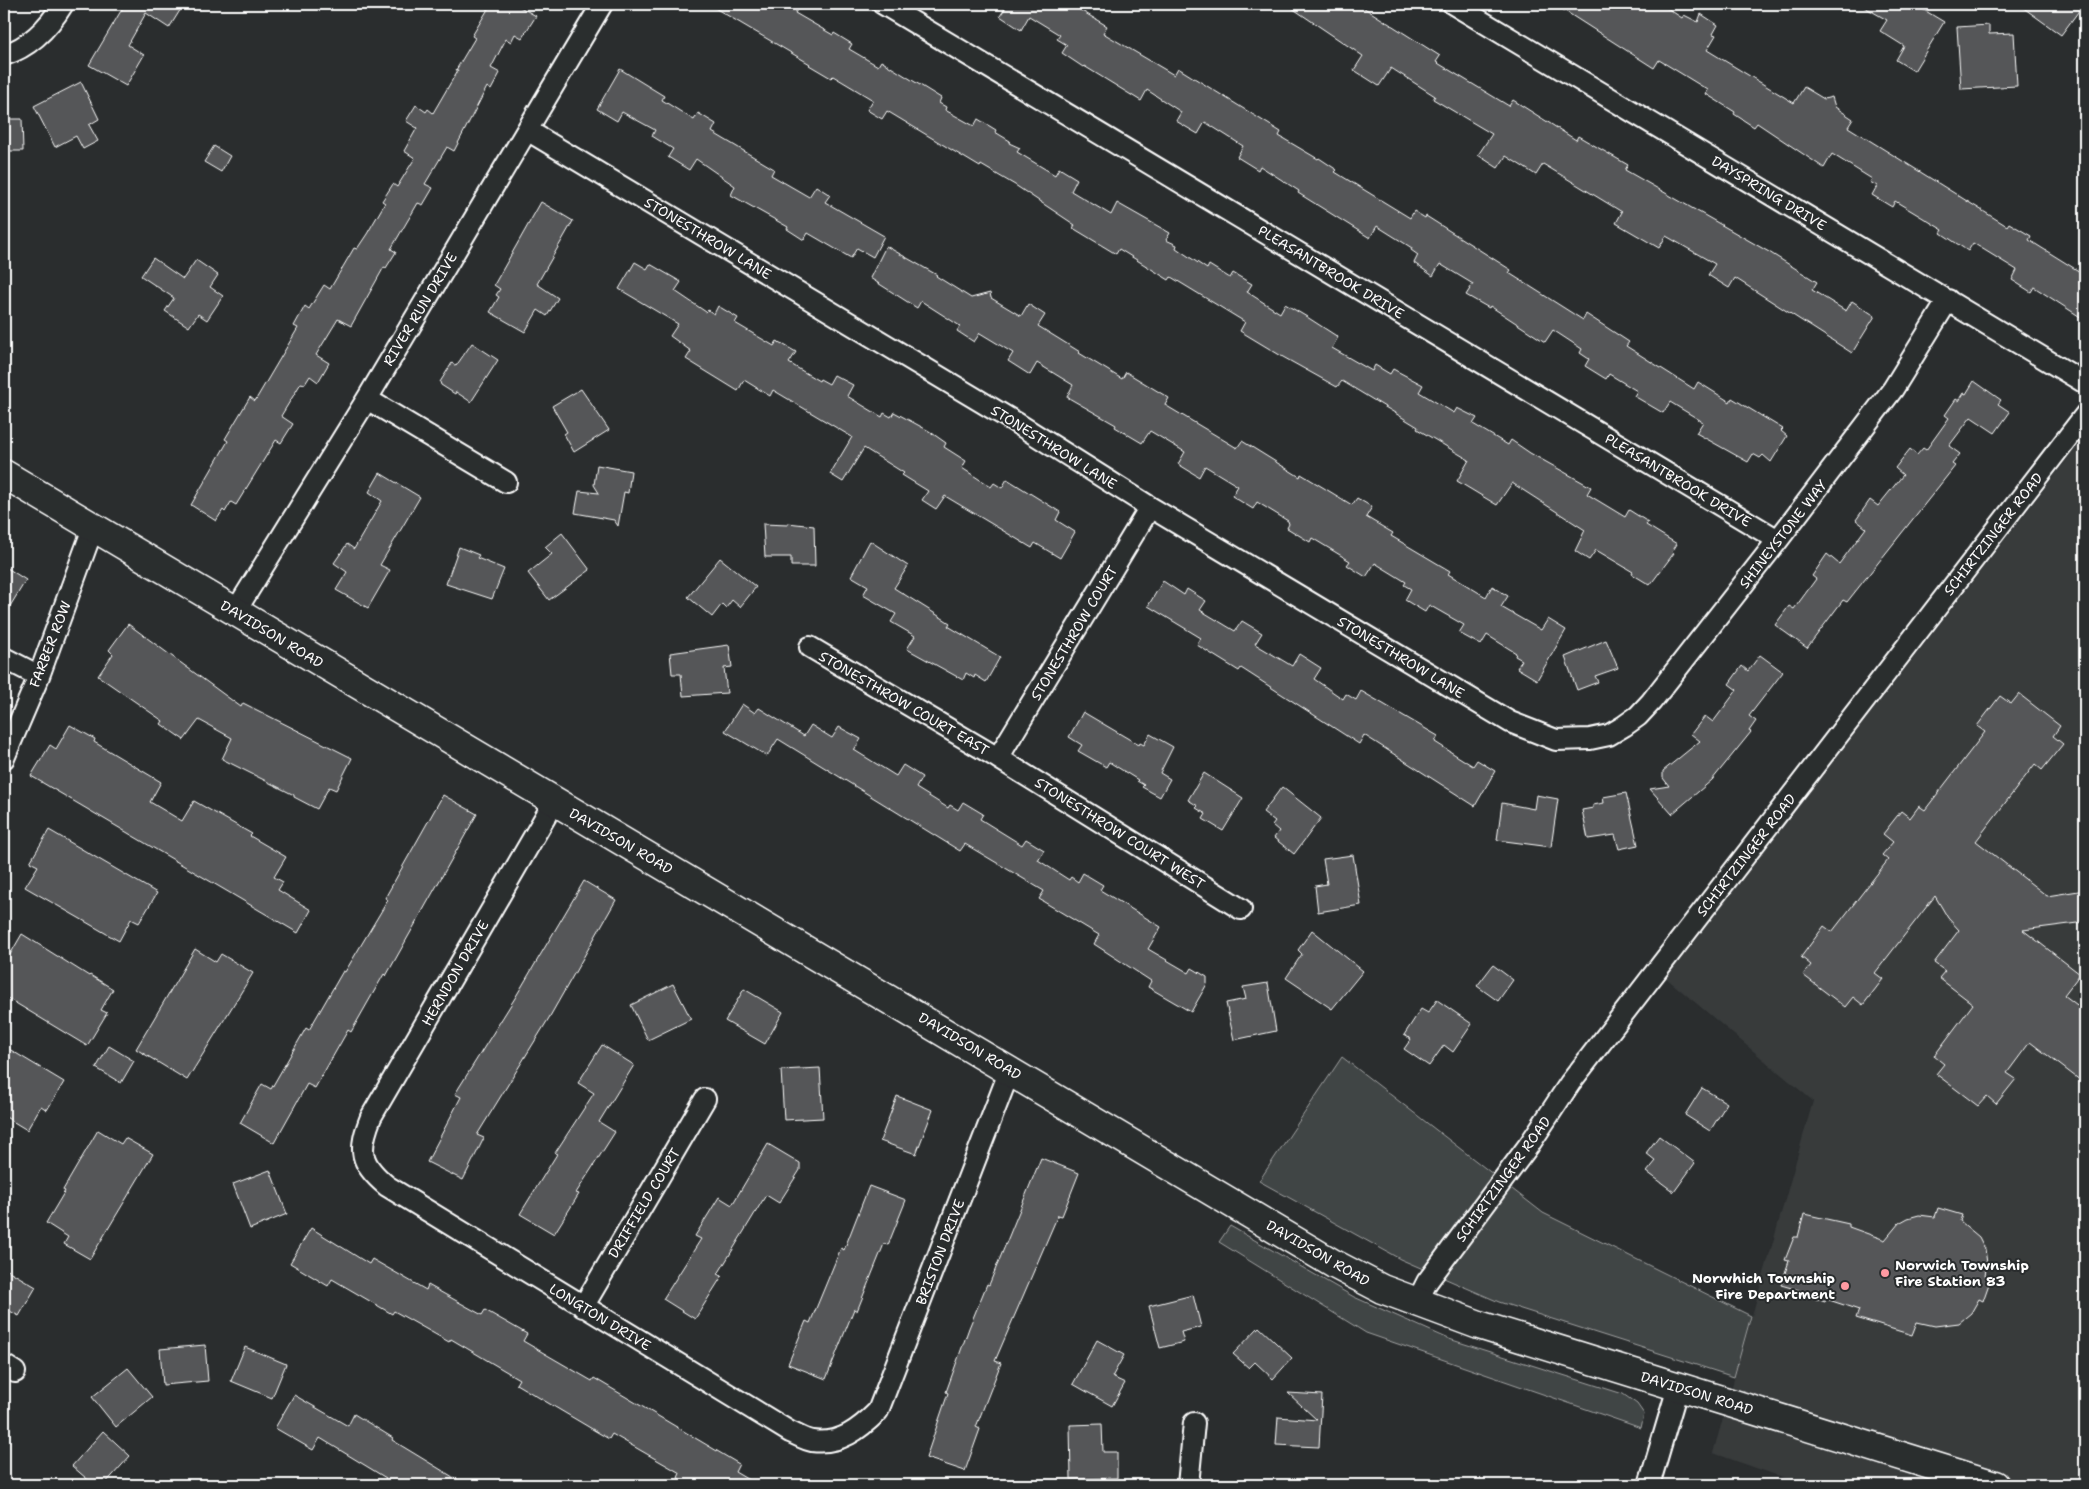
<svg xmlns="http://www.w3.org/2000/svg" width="2089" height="1489" font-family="'Shantell Sans',sans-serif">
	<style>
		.built { fill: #373a3b }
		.green { fill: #414445; stroke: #a0a2a2 }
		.building { fill: #555758; stroke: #fff }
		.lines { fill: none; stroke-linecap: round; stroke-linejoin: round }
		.street-casing { stroke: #fff; stroke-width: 24 }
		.secondary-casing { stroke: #fff; stroke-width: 31 }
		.street { stroke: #2a2d2e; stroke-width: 20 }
		.secondary { stroke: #2a2d2e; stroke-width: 28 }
		.poi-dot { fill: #ff9aa2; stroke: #2a2d2e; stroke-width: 2 }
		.labels { text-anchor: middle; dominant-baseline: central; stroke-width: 4; stroke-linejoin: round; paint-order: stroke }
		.street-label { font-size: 14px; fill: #fff; stroke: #2a2d2e }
		.poi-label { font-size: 14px; font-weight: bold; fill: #fff; stroke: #2a2d2e; text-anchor: start }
	</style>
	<rect width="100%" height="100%" fill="#2a2d2e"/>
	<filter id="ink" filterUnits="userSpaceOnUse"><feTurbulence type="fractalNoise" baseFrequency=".02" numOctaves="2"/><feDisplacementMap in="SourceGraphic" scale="10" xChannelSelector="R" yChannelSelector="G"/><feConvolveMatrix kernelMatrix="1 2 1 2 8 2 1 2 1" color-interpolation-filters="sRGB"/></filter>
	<g filter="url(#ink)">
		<!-- built -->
		<path class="built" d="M2085 436V1485H1805L1713 1453 1813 1101 1666 978Z"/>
		<!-- green -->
		<path class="green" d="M1342 1057 1543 1213 1751 1316 1734 1377 1499 1302 1400 1259 1259 1181Z
			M1230 1226 1354 1297 1449 1339 1623 1394 1637 1404 1644 1414 1641 1428 1366 1333 1219 1242Z"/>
		<!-- building -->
		<path class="building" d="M125 4H184L169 28 146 13 128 45 144 55 126 86 89 65Z
			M491 4H515L536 16 522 38 515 34 511 42 506 39 491 68 500 73 491 90 487 87 454 151 447 147 425 184 433 188 423 205 418 203 391 249 396 252 386 268 384 267 351 326 338 319 316 355 329 363 318 382 310 376 305 384 301 383 281 416 293 424 281 443 276 440 236 505 231 502 225 512 223 510 216 521 191 505 228 441 225 439 250 397 255 401 298 328 294 326 305 306 309 309 324 285 330 289 354 248 357 249 367 234 385 203 382 201 393 184 397 187 415 158 404 151 417 128 406 121 416 105 426 112 428 109 433 113 458 70H456L475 38 472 36Z
			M708 4H786L797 10 795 13 833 35 834 33 852 44 849 49 878 66 881 61 941 98 939 103 946 107 945 110 974 126 978 119 996 130 995 132 1010 141 1009 143 1020 148 1017 152 1055 175 1059 168 1077 179 1071 191 1111 215 1117 203 1170 233 1166 240 1177 245 1176 248 1207 269 1209 265 1230 278 1233 273 1252 284 1247 292 1280 313 1285 304 1307 317 1338 337 1332 348 1372 371 1375 365 1390 374 1393 369 1423 385 1419 392 1454 413 1457 408 1477 418 1473 424 1508 445 1511 440 1530 453 1591 487 1587 494 1625 517 1629 510 1648 522 1646 525 1677 544 1672 552 1674 553 1650 585 1632 574 1633 572 1596 550 1589 560 1575 551 1585 530 1512 483 1497 505 1457 481 1469 460 1417 429 1418 427 1342 381 1337 387 1283 357 1240 331 1245 322 1171 277 1169 280 1119 249 1116 254 1073 228 1075 225 1015 185 981 165 980 167 887 111 882 119 867 110 873 100 833 76 831 78 809 65 810 64Z
			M1008 4H1070L1107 26 1103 33 1174 75 1178 68 1281 132 1279 136 1318 159 1319 158 1337 170 1335 172 1410 218 1414 211 1425 218 1426 216 1511 270 1509 273 1583 320 1586 314 1629 342 1626 346 1694 389 1698 382 1730 402 1732 398 1783 429 1781 431 1787 436 1771 462 1763 455 1760 458 1753 454 1748 462 1696 433 1703 422 1670 402 1663 413 1634 396 1637 391 1609 374 1606 379 1585 366 1589 359 1580 353 1582 349 1553 330 1545 342 1490 306 1489 308 1466 295 1473 284 1440 264 1433 276 1414 263 1418 255 1411 250 1412 248 1377 226 1370 238 1298 193 1299 191 1260 166 1258 170 1237 157 1243 146 1205 122 1198 134 1176 121 1181 112 1147 90 1141 101 1084 66 1083 67 1062 53 1067 45 1057 39 1060 35 1029 16 1021 30 1000 16Z
			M1286 4H1358L1440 56 1436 62 1509 106 1513 100 1576 140 1578 136 1628 165 1625 170 1769 252 1817 282 1812 290 1846 311 1852 301 1875 316 1852 353 1735 278 1729 288 1708 275 1715 264 1666 236 1659 248 1616 223 1622 212 1543 164 1536 175 1506 156 1498 168 1478 155 1492 134 1433 99 1435 96 1391 68 1379 86 1354 70 1363 56Z
			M1554 4H1661L1682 18 1684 15 1698 22 1701 14 1718 25 1713 34 1716 35 1707 50 1794 103 1804 87 1824 99 1832 97 1835 107 1853 119 1848 127 2007 226 2009 223 2031 236 2029 240 2085 275V320L2034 287 2031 292 2012 280 2017 270 1973 243 1968 251 1941 233 1943 230 1895 201 1892 207 1872 195 1877 186 1870 182 1872 179 1832 154 1824 168 1757 123 1754 127 1734 114 1735 112 1706 94 1708 90 1659 60 1654 68Z
			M1859 4H1914L1944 22 1914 71 1896 60 1904 46 1880 31 1887 20Z
			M2018 4H2084L2061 35Z
			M1989 25V34L2014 33 2017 86 1961 89 1957 27Z
			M620 69 664 96 662 100 694 120 698 113 716 124 712 132 774 169 771 175 809 197 816 186 830 195 825 202 884 236 873 257 857 248 851 258 808 233 804 240 787 229 788 227 731 195 735 186 696 159 689 170 668 157 673 149 652 136 655 130 622 112 617 121 597 109Z
			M81 82 99 119 89 125 98 141 83 149 76 136 55 147 34 106Z
			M4 119H22L23 151H4Z
			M214 146 230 156 221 172 204 162Z
			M541 202 573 221 537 284 558 298 547 316 538 310 525 332 490 312 499 297 496 295 500 289 494 285Z
			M886 246 937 275 936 276 971 298 990 293 991 298 1021 316 1028 304 1045 315 1038 326 1080 352 1079 353 1122 379 1126 372 1169 398 1165 405 1237 448 1242 441 1300 477 1301 474 1352 505 1357 498 1372 507 1366 517 1393 533 1391 536 1450 571 1448 574 1486 597 1492 586 1508 596 1501 607 1541 630 1548 619 1566 630 1537 680 1517 668 1522 660 1515 656 1516 653 1487 635 1481 645 1459 633 1464 625 1429 605 1425 612 1405 600 1411 589 1404 585 1406 582 1375 563 1366 577 1347 565 1350 561 1312 538 1310 542 1287 528 1289 524 1288 521 1257 502 1253 509 1232 496 1238 486 1205 466 1199 477 1178 464 1185 452 1150 431 1142 443 1115 427 1116 425 1067 397 1073 385 1037 363 1030 375 1008 361 1013 353 980 333 974 342 957 331 960 326 921 301 917 308 870 278Z
			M153 258 183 279 196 260 218 275 210 287 223 296 207 320 198 314 189 327 165 311 174 298 141 276Z
			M635 262 647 269 650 264 681 282 675 291 706 312 708 310 714 314 718 306 738 318 735 323 774 346 777 341 796 352 789 363 819 381 820 379 829 384 834 375 853 385 847 396 882 417 884 413 891 417 894 412 929 431 946 443 944 447 966 461 962 468 991 487 994 483 1002 488 1007 479 1060 512 1056 520 1075 532 1060 558 1035 543 1032 548 945 496 936 509 922 500 928 491 902 475 904 473 864 448 843 482 830 474 852 437 773 390 770 396 744 380 738 391 686 359 691 351 670 336 678 324 619 289Z
			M472 343 498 360 471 402 456 392 455 394 441 385 440 382 452 363 456 366Z
			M1974 381 2001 400 1998 404 2010 412 1995 433 1971 417 1949 446 1960 454 1952 464 1955 466 1847 602 1843 600 1807 648 1775 625 1789 606 1794 609 1816 579 1812 576 1827 554 1839 564 1866 528 1856 520 1870 500 1878 506 1903 475 1895 468 1910 449 1917 455 1923 448 1926 450 1949 418 1945 415 1956 399 1959 401 1964 393 1966 394Z
			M581 389 609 430 574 452 564 434 567 432 552 406Z
			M597 465 631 471 628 493 624 492 618 526 614 520 575 513 579 491 599 493 594 485Z
			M380 473 420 497 380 565 390 570 368 608 336 590 347 572 334 563 347 544 354 549 382 501 369 492Z
			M788 523 814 526 815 566H791V557H765L763 524 788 525Z
			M562 533 590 570 549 600 528 573 552 554 545 547Z
			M870 541 908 566 894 588 950 623 948 626 1000 657 986 682 975 675 974 678 966 673 963 680 907 649 915 636 891 622 896 614 863 595 868 586 851 576Z
			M459 547 479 555 477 558 504 569 492 599 446 584Z
			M720 558 756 587 740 607 732 600 726 608 722 604 712 617 688 597Z
			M4 566 26 580 4 616Z
			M1163 581 1184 595 1187 589 1206 601 1200 610 1235 631 1242 621 1262 633 1255 644 1292 666 1299 654 1321 668 1314 679 1343 699 1346 694 1356 700 1361 691 1438 736 1435 742 1473 766 1477 760 1495 771 1475 806 1364 735 1359 744 1241 668 1239 671 1197 645 1201 638 1148 606Z
			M128 624 241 707 243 703 352 758 336 790 329 787 317 809 294 797V795L222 759 232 738 199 720 184 740 161 724 163 721 98 676 113 654 109 650Z
			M1606 640 1618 668 1595 676 1598 682 1577 690 1565 657Z
			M729 645 732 667 724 668 727 693 683 696 681 674H672L670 653Z
			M1760 655 1783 672 1749 716 1756 721 1749 731 1751 732 1712 780 1672 814 1650 789 1669 786 1663 778V771L1700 741 1691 734 1705 716 1713 722 1737 690 1729 684 1742 666 1748 671Z
			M2019 694 2060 726 2053 736 2063 744 2042 770 2035 764 1976 841 2047 896 2085 890V922L2023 930 2080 974 2064 995 2085 1011V1084L2030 1042 2007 1073 2016 1079 1996 1104 1987 1096 1978 1106 1936 1074 1944 1064 1934 1056 1973 1004 1939 978 1945 971 1934 963 1959 930 1948 918 1935 896 1875 973 1883 979 1863 1005 1853 997 1845 1007 1803 975 1811 965 1801 957 1824 926 1832 932 1888 860 1882 855 1893 842 1883 834 1901 811 1910 818 1919 806 1925 810 1985 732 1977 726 2000 696 2011 704Z
			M742 704 755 713 759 708 804 736 811 725 832 738 839 727 861 739 854 750 896 776 903 765 922 777 916 788 948 808 950 805 958 810 963 802 983 814 980 819 1022 845 1026 839 1044 850 1038 860 1069 880 1071 877 1078 882 1083 873 1103 885 1100 890 1161 927 1148 949 1189 973 1192 968 1207 977V984L1191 1012 1148 987 1151 981 1094 944 1099 935 1039 899 1044 891 965 844 960 851 778 739 767 756 725 731Z
			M1083 712 1139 745 1140 743 1144 745 1150 734 1173 747 1160 773 1170 779 1160 797 1142 787 1144 785 1137 781 1138 780 1109 762 1106 767 1078 751 1082 745 1069 737Z
			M70 725 95 739 94 742 161 782 150 802 182 821 194 801 252 834 250 836 286 857 274 877 283 882 278 890 311 910 298 933 31 776 50 745 56 749Z
			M1204 773 1243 798 1223 831 1203 819 1206 814 1196 808 1198 806 1188 800Z
			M1282 787 1321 818 1294 854 1274 838 1279 831 1272 825 1275 821 1263 812Z
			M1626 793 1638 845 1619 849 1615 835 1588 839 1582 810 1593 808V805L1604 803 1603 797Z
			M443 795 477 814 386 976 384 974 351 1032 348 1030 315 1088 307 1084 274 1143 240 1123 262 1084 271 1089 306 1028 309 1030 343 971 345 972 388 900 385 898Z
			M1536 795 1558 799 1551 847 1497 840 1502 803 1534 809Z
			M49 830 157 893 139 923 131 919 119 941 25 887 38 866 30 862Z
			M1353 855 1361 905 1318 912 1315 886 1327 884 1323 859Z
			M584 881 616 900 549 1018 477 1135 484 1138 463 1180 427 1162 461 1097 455 1094 515 998Z
			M1312 930 1363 971 1332 1009 1286 978 1302 954 1298 950Z
			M22 934 89 976 90 975 113 989 101 1010 107 1013 87 1046 4 996V965Z
			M195 949 216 962 221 954 253 973 187 1080 136 1049Z
			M1493 965 1513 980 1498 1001 1477 986Z
			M1268 983 1276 1031 1234 1040 1226 1003 1246 999 1243 987Z
			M673 984 691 1019 648 1040 631 1005Z
			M744 989 783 1012 765 1044 725 1021Z
			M1437 1000 1472 1024 1453 1052 1444 1045 1429 1066 1404 1049 1411 1039 1404 1035 1421 1009 1428 1013Z
			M602 1045 634 1065 599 1122 615 1132 576 1193 579 1194 554 1234 520 1214 557 1154 555 1153 594 1093 578 1083Z
			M4 1046 64 1082 47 1110 41 1106 27 1130 4 1116Z
			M109 1046 134 1061 121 1083 96 1068Z
			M820 1068 823 1118 784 1120 781 1070Z
			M1702 1088 1727 1103 1710 1131 1685 1115Z
			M897 1096 933 1110 916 1154 880 1141Z
			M98 1130 121 1144 125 1138 153 1154 90 1259 64 1244 68 1237 46 1223 65 1191 63 1190Z
			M1659 1136 1695 1163 1674 1192 1647 1172 1656 1161 1646 1153Z
			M768 1144 800 1163V1170L779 1203 766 1195 718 1274 722 1276 695 1319 663 1299 701 1239 695 1236 719 1197 732 1205Z
			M1041 1158 1079 1173 1062 1216 1058 1215 995 1361 1001 1363 976 1427 980 1429 965 1471 926 1458 948 1393 946 1392 969 1328 987 1284 989 1285Z
			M270 1170 287 1214 250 1229 233 1184Z
			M869 1186 906 1200 888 1245 884 1244 857 1311 854 1309 826 1379 788 1364 806 1321 810 1323 841 1248 844 1250Z
			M1938 1208 1962 1215 1960 1221 1979 1237 1985 1249 1987 1263 1985 1275 1991 1278 1983 1301 1979 1299 1971 1313 1959 1323 1935 1326 1917 1322 1912 1335 1856 1318 1859 1310 1826 1299 1825 1302 1801 1294 1802 1291 1781 1285 1789 1261 1785 1260 1794 1237H1798L1804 1214 1849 1224V1227L1885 1240 1899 1223 1908 1218 1919 1215 1935 1217Z
			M311 1228 369 1264 372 1259 426 1290 428 1285 482 1315 485 1310 527 1334 523 1341 592 1381 594 1378 739 1464 735 1472 757 1485H691L678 1478 680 1473 612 1434 609 1439 516 1384 519 1379 451 1339 449 1342 394 1311 392 1314 332 1279 328 1286 290 1263Z
			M4 1268 36 1287 19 1316 4 1308Z
			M1193 1295 1201 1327 1181 1332 1184 1342 1160 1348 1149 1306Z
			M1259 1327 1292 1358 1273 1379 1255 1362 1249 1368 1233 1354Z
			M1097 1340 1124 1355 1112 1377 1125 1383 1112 1406 1073 1384Z
			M205 1345 208 1381 163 1385 160 1349Z
			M245 1347 286 1364 272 1398 231 1381Z
			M128 1368 152 1397 116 1427 92 1397Z
			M1288 1393 1322 1395 1319 1447 1276 1445 1278 1417 1317 1420Z
			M294 1395 348 1426 354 1414 393 1438 392 1440 466 1485H382L386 1478 320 1438 313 1450 275 1428Z
			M1102 1424 1103 1452H1117V1478L1071 1479 1070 1425Z
			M103 1431 130 1456 104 1485H94L72 1466Z"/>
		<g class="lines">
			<!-- street casing -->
			<g class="street-casing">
				<path id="street" d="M883 4 1778 540
					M1453 4 2085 383
					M4 55C30 47 49 27 63 4
					M527 130 1015 422 1150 507 1510 722 1556 740 1590 739 1609 735 1624 726 1638 716 1651 702 1778 540 1893 389 1948 300
					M367 399 506 482
					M235 612 367 399 602 4
					M810 647 998 758 1241 909
					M4 658 39 676
					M4 758 39 676 93 528
					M998 758 1150 507
					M554 802 371 1117C358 1150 359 1163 387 1186L790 1432C797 1435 805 1440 812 1441 840 1445 860 1429 878 1411L1010 1070
					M1417 1302 1427 1282 1529 1145 1570 1083 2085 415
					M583 1307 705 1099
					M4 1365 15 1372
					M1188 1485 1194 1423
					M1649 1485 1678 1387"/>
			</g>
			<!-- secondary casing -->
			<g class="secondary-casing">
				<path id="secondary" d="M4 474 1334 1264 1382 1289 1479 1325 1995 1485"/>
			</g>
			<!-- street -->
			<use href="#street" class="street"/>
			<!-- secondary -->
			<use href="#secondary" class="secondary"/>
		</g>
	</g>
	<!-- markers -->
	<g class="poi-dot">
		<circle cx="1885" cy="1273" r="5"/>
		<circle cx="1845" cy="1286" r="5"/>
	</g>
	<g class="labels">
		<!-- street labels -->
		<g class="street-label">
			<text transform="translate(1769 193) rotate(31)">DAYSPRING DRIVE</text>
			<text transform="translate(708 238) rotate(31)">STONESTHROW LANE</text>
			<text transform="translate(1331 272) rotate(31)">PLEASANTBROOK DRIVE</text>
			<text transform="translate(420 309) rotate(-59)">RIVER RUN DRIVE</text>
			<text transform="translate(1054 447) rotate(32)">STONESTHROW LANE</text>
			<text transform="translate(1678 480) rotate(31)">PLEASANTBROOK DRIVE</text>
			<text transform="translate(1783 534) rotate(-52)">SHINEYSTONE WAY</text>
			<text transform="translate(1993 534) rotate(-52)">SCHIRTZINGER ROAD</text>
			<text transform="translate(1074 633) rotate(-59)">STONESTHROW COURT</text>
			<text transform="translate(272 634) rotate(31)">DAVIDSON ROAD</text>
			<text transform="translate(50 644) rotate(-69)">FARBER ROW</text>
			<text transform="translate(1401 657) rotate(31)">STONESTHROW LANE</text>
			<text transform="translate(904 703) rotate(30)">STONESTHROW COURT EAST</text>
			<text transform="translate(1120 833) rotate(32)">STONESTHROW COURT WEST</text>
			<text transform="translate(621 841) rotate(30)">DAVIDSON ROAD</text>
			<text transform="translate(1746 855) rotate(-52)">SCHIRTZINGER ROAD</text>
			<text transform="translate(455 973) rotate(-60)">HERNDON DRIVE</text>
			<text transform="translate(970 1046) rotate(31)">DAVIDSON ROAD</text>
			<text transform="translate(1503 1179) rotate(-54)">SCHIRTZINGER ROAD</text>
			<text transform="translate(644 1203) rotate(-59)">DRIFFIELD COURT</text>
			<text transform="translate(940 1252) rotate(-69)">BRISTON DRIVE</text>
			<text transform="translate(1318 1253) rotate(30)">DAVIDSON ROAD</text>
			<text transform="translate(600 1317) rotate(31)">LONGTON DRIVE</text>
			<text transform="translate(1697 1393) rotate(17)">DAVIDSON ROAD</text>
		</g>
		<!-- poi labels -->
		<g class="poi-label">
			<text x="1895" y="1265">Norwich Township<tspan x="1895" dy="16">Fire Station 83</tspan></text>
			<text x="1835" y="1278" text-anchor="end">Norwhich Township<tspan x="1835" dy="16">Fire Department</tspan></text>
		</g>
	</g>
	<!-- margin -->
	<rect width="2089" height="1489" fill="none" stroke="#2a2d2e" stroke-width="20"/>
	<rect x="10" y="10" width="2069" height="1469" fill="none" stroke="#fff" stroke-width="2" filter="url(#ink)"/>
</svg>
